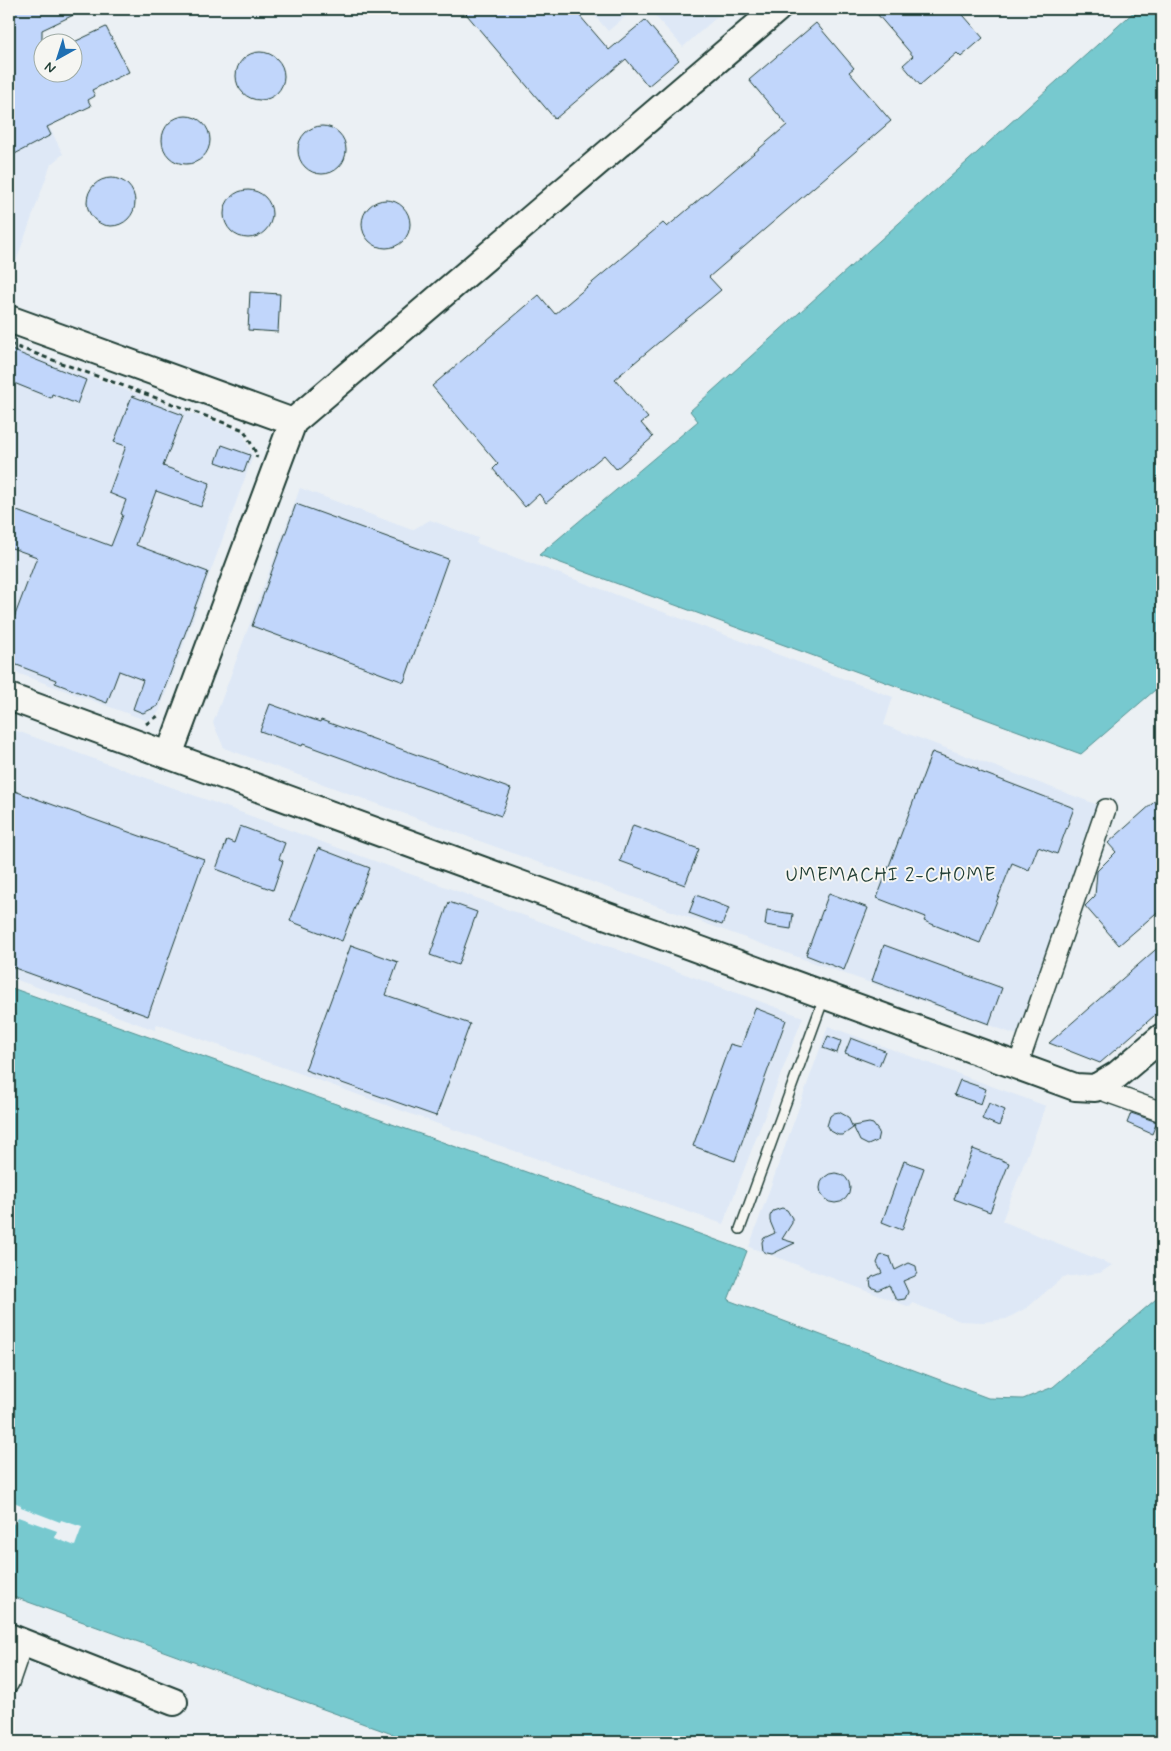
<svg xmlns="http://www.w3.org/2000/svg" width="1171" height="1751" font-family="Mynerve,sans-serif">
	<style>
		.built { fill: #dee8f6 }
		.water { fill: #77c9cf; stroke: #549191 }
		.pier { fill: #ebf0f4 }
		.building { fill: #c1d6fb; stroke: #1f3d34 }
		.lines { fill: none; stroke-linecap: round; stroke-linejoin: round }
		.lane-casing { stroke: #1f3d34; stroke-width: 12 }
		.street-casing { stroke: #1f3d34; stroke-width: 22 }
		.secondary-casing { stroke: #1f3d34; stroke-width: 30 }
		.path { stroke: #1f3d34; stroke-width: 3; stroke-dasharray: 5 4; stroke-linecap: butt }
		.lane { stroke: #f6f6f2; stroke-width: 9 }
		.street { stroke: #f6f6f2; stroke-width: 19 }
		.secondary { stroke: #f6f6f2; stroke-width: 26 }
		.labels { text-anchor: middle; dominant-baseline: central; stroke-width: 4; stroke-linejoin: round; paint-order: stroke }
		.neighbourhood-label { font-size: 19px; letter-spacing: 1px; fill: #1f3d34; stroke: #f6f6f2 }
	</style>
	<rect width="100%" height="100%" fill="#ebf0f4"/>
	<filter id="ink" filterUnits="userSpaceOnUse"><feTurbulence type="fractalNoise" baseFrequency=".02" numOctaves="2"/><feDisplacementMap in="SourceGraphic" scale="10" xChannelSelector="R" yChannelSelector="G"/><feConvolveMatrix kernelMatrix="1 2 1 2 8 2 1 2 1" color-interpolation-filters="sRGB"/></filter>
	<g filter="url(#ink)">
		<!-- built -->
		<path class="built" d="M589 9H634L608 31Z
			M649 9H726L683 47Z
			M9 48 63 154 51 164 9 281Z
			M9 347 242 432 253 456 159 712 148 721 9 670Z
			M300 488 412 530 430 520 478 538 476 543 893 697 884 725 1098 805 1017 1035 795 956 224 748 213 723Z
			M9 728 803 1017 723 1224 441 1125 296 1072 157 1024 155 1030 9 977Z
			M828 1026 1046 1106 1002 1221 1112 1265 1100 1273 1063 1277 1028 1307 1006 1319 984 1322 960 1321 912 1303 910 1307 749 1247Z"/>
		<!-- water -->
		<path class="water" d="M1137 9H1162V684L1081 754 539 555 698 421 690 411Z
			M9 987 747 1251 728 1300 988 1398 1023 1399 1053 1387 1162 1294V1742H414L9 1595Z"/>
		<!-- pier -->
		<path class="pier" d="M9 1500 21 1505V1507L60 1522 61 1520 82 1527 75 1546 55 1538 57 1531 18 1517 15 1524 9 1522Z"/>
		<!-- building -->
		<path class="building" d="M9 9H86L42 30V72H72V43L106 27 129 72 92 90 95 96 88 100 91 106 47 127 51 135 9 157Z
			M462 9H574L609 50 645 20 679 60 648 86 626 59 555 119Z
			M885 9H958L983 38 961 57 957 53 920 85 903 65 913 56 878 15Z
			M816 23 854 68 849 72 891 121 709 277 721 290 615 379 648 418 641 423 653 437 616 469 604 455 546 503 539 494 525 507 493 469 498 464 432 386 539 295 555 314 663 223 667 227 787 125 749 80Z
			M236 76a24 24 0 1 1 48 0a24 24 0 1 1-48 0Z
			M162 140a24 24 0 1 1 48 0a24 24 0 1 1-48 0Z
			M298 150a24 24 0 1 1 48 0a24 24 0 1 1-48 0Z
			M87 202a24 24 0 1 1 48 0a24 24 0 1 1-48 0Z
			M224 214a24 24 0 1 1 48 0a24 24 0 1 1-48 0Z
			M362 224a24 24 0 1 1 48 0a24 24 0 1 1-48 0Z
			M250 292 280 294 278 332 248 330Z
			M9 349 86 380 77 404 52 394 51 398 9 381Z
			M132 396 183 415 163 466 210 483 201 507 156 491 136 545 208 572 158 706 143 713 133 709 143 680 119 671 107 703 55 683 56 680 9 662V631L37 557 9 547V508L111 546 123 515 121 514 126 500 109 493 126 446 114 442Z
			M222 445 250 455 244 472 216 462Z
			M296 504 448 559 404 682 252 626Z
			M270 704 320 722 321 720 511 789 501 816 303 744 302 746 260 731Z
			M932 752 978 769V771L1074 808 1057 854 1038 847 1029 870 1012 863 980 943 924 921 926 917 877 898Z
			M9 789 204 859 148 1016 9 966Z
			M1162 795V908L1119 945 1085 906 1095 896 1097 871 1116 852 1108 843Z
			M633 825 699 849 685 885 620 861Z
			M240 826 285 843 279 859 283 861 273 890 216 869 227 840 234 843Z
			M318 848 370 868 342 941 290 921Z
			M829 893 868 908 844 970 806 955Z
			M696 895 729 908 722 925 689 913Z
			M449 902 477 912 458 965 430 955Z
			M767 910 793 914 791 929 765 925Z
			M1162 944V1009L1100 1063 1049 1043Z
			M351 945 398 962 386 995 470 1024 436 1116 305 1070Z
			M884 945 1002 988 989 1024 872 981Z
			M755 1008 786 1020 735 1161 693 1146 730 1044 741 1047Z
			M828 1036 841 1041 837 1053 823 1048Z
			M851 1038 885 1051 879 1066 845 1053Z
			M960 1080 986 1089 981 1104 954 1095Z
			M989 1103 1005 1110 999 1126 982 1119Z
			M839 1112 848 1117 853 1128 843 1135H838L829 1130 827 1126 830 1116 834 1113Z
			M1131 1113 1157 1122 1152 1134 1127 1123Z
			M869 1123 873 1124 879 1132 877 1141 868 1145 860 1141 853 1126Z
			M973 1149 1009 1163 990 1212 954 1199Z
			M904 1161 924 1168 902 1230 882 1222Z
			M820 1188a15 15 0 1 1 30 0a15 15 0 1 1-30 0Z
			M782 1208 787 1210 792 1218V1223L782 1239 795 1243 772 1254 767 1253 763 1251 762 1242 764 1238 775 1233 770 1221V1216L773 1211Z
			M884 1255 890 1257 895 1270 909 1263 916 1266 917 1273 915 1276 903 1281 908 1292 905 1299 898 1300 895 1298 889 1285 878 1290 871 1287 870 1280 872 1277 882 1273 877 1263 880 1256Z"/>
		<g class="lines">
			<!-- lane casing -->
			<g class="lane-casing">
				<path id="lane" d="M740 1229 824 998"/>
			</g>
			<!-- street casing -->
			<g class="street-casing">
				<path id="street" d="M1018 1065 1106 809
					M1095 1088 1162 1112
					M9 1683 23 1642"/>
			</g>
			<!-- secondary casing -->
			<g class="secondary-casing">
				<path id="secondary" d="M9 319 293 422
					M9 697 1075 1087 1095 1088 1117 1075 1162 1037
					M169 755 293 422 777 9
					M9 1637 174 1702"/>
			</g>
			<!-- path -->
			<path class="path" d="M9 344 244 430 257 455 256 458
				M146 724 161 714"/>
			<!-- lane -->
			<use href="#lane" class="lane"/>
			<!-- street -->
			<use href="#street" class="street"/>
			<!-- secondary -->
			<use href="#secondary" class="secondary"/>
		</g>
	</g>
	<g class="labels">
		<!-- neighbourhood labels -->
		<g class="neighbourhood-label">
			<text x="891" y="875">UMEMACHI 2-CHOME</text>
		</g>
	</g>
	<!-- margin -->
	<rect width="1171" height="1751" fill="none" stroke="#f6f6f2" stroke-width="30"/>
	<rect x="15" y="15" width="1141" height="1721" fill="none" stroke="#1f3d34" stroke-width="2" filter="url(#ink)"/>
	<!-- north arrow -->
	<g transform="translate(58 58) rotate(219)"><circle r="24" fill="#f6f6f2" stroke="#a0aca6"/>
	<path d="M0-4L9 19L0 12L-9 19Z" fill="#1f6fb2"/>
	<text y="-8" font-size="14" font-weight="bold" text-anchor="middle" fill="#1f3d34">N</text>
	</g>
</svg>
